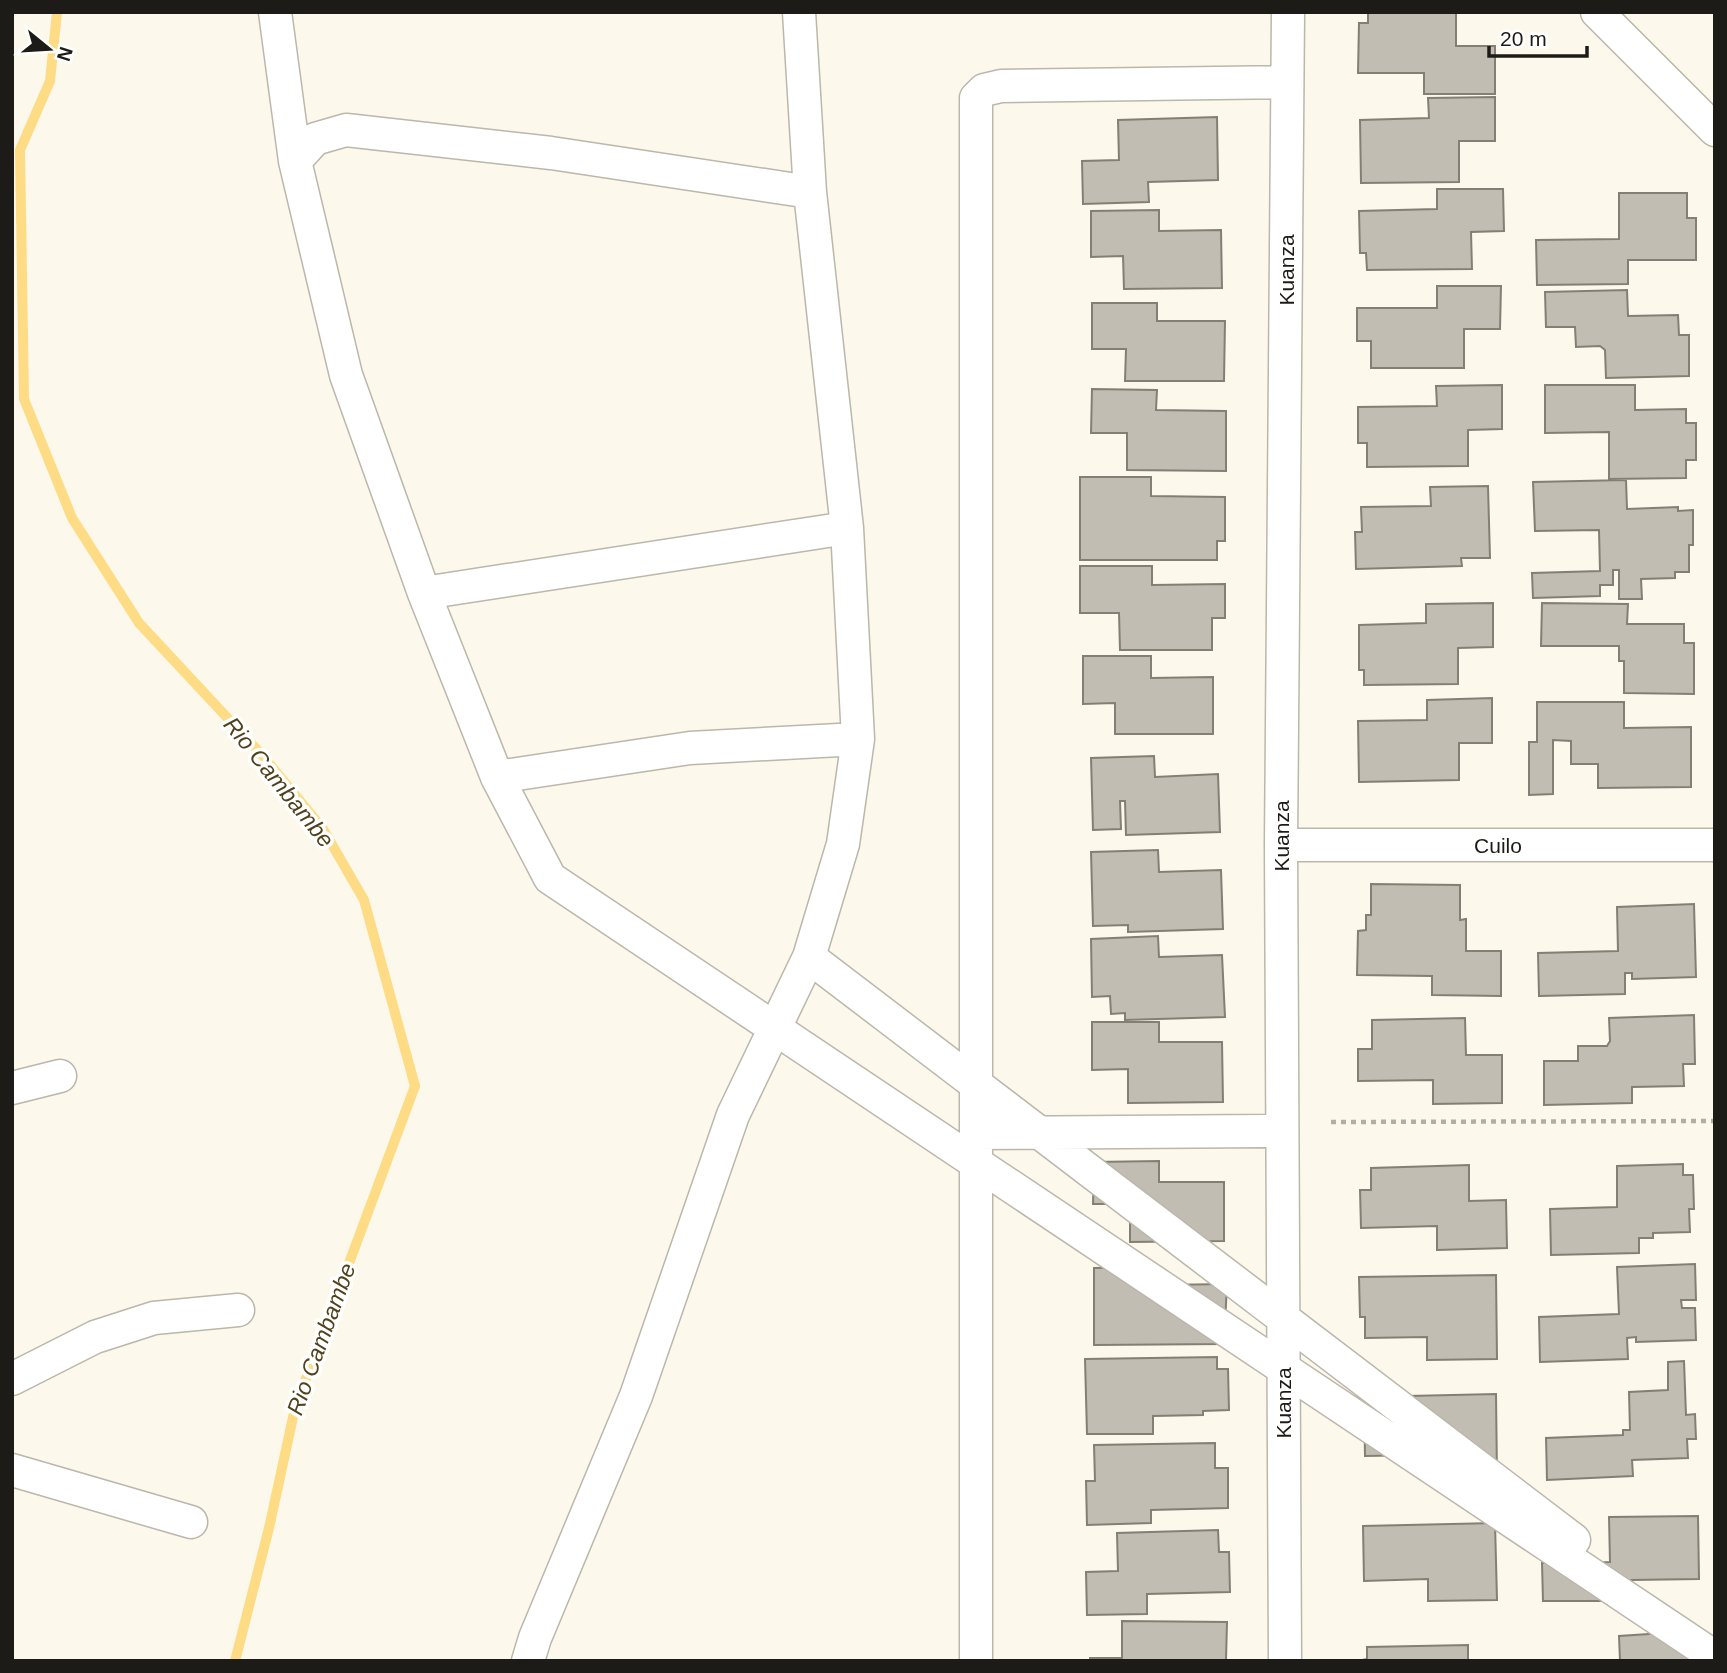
<svg xmlns="http://www.w3.org/2000/svg" width="1727" height="1673" font-family="Arial,sans-serif">
	<style>
		.lines { fill: none; stroke-linecap: round; stroke-linejoin: round }
		.stream { stroke: #fddc85; stroke-width: 10 }
		.building { fill: #c2bdb2; stroke: #837f74; stroke-width: 2 }
		.minor-casing { stroke: #bbb7ab; stroke-width: 35 }
		.path { stroke: #b2aea4; stroke-width: 4.5; stroke-dasharray: 5 5; stroke-linecap: butt }
		.minor { stroke: #fff; stroke-width: 32 }
		.labels { text-anchor: middle; dominant-baseline: central; stroke-width: 7; stroke-linejoin: round; paint-order: stroke }
		.street-label { font-size: 21px; fill: #1d1b17; stroke: #fff }
		.water-label { font-size: 23px; font-style: italic; fill: #50421d; stroke: #fff }
	</style>
	<rect width="100%" height="100%" fill="#fcf8eb"/>
	<g class="lines">
		<!-- stream -->
		<path class="stream" d="M57 12 50 81 20 150 24 399 72 518 139 623 263 756 323 829 364 900 415 1086 295 1408 269 1528 235 1661"/>
	</g>
	<!-- building -->
	<path class="building" d="M1368 12H1456V46H1495V94H1424V73H1358L1359 23H1368Z
		M1495 97V141H1459V182L1361 183 1360 120 1429 118 1428 98Z
		M1217 117 1218 180 1148 182 1149 202 1083 204 1082 161 1119 160 1118 120Z
		M1437 189H1503L1504 231 1471 232 1472 269 1367 270 1366 253H1360L1359 211 1437 209Z
		M1619 193H1687V218H1696V260H1628V284L1537 285 1536 240 1619 239Z
		M1159 210V231L1221 230 1222 288 1124 289 1123 256 1091 257V211Z
		M1437 286H1501L1500 329H1464V368H1371V341H1357V308H1437Z
		M1627 290 1628 316 1678 315 1679 335H1689V376L1606 378 1605 350 1600 346 1576 347 1575 327H1546L1545 292Z
		M1092 303H1157V321H1225L1224 381H1125L1126 349H1092Z
		M1502 385V429L1468 430V466L1367 467V443H1358V407L1437 406 1436 386Z
		M1545 385H1635V410L1686 409V423H1696V460H1686V478L1609 479V432L1545 433Z
		M1092 389 1157 390 1156 410 1226 411V471L1127 470V433H1091Z
		M1080 477H1151V496L1225 497V541H1217V560H1080Z
		M1626 480 1627 509 1678 507V511L1693 510V545H1689V572H1675V578L1641 579 1642 599H1619V570H1613V585H1600V596L1533 598 1532 573 1600 571 1599 530 1535 531 1533 482Z
		M1488 486 1490 558H1461L1462 566 1356 569 1355 532H1362L1361 507 1431 506 1430 487Z
		M1080 566H1152V585L1225 584V618H1212V650H1120L1119 613H1080Z
		M1493 603V647L1458 648V684L1364 685V670H1359V625L1426 623V604Z
		M1542 603 1628 604 1627 624H1684V643H1694V694L1624 693V661H1619V646H1541Z
		M1083 656H1151V678L1213 677V734H1115V703L1083 704Z
		M1492 698V743H1459V780L1359 782 1358 721 1427 720V700Z
		M1537 702H1624V728L1691 727V787L1598 788V764H1571V741L1553 740V794L1529 795V742H1537Z
		M1154 756 1155 777 1218 774 1220 832 1126 835 1125 801H1120L1121 829 1093 830 1091 758Z
		M1158 850 1159 872 1221 870 1223 929 1128 932V925L1093 926 1091 852Z
		M1371 884 1460 885V920L1466 919V951H1501V996L1432 995V976L1357 975 1358 931 1366 930V915H1371Z
		M1694 904 1696 977 1632 979V973H1625V994L1539 996 1538 953 1618 951 1617 907Z
		M1158 936 1159 957 1222 955 1225 1017 1125 1020V1013L1111 1014 1110 996 1092 997 1091 939Z
		M1694 1015 1695 1064H1683L1684 1086 1632 1087V1103L1544 1105V1061H1578V1046H1607L1610 1041 1609 1018Z
		M1465 1018 1466 1055H1502V1103L1433 1104V1080L1358 1081V1049H1372V1020Z
		M1092 1022H1159V1042H1222L1223 1102 1128 1103V1069L1092 1070Z
		M1159 1161V1182H1224V1241L1130 1242V1204H1093L1094 1162Z
		M1683 1164V1175H1693L1694 1209H1689L1690 1232 1653 1233V1238H1639V1253L1551 1255 1550 1209 1617 1207V1166Z
		M1469 1165V1201L1506 1200 1507 1248 1437 1250V1226L1361 1228 1360 1190H1371V1168Z
		M1695 1264 1696 1300H1681L1682 1308H1695L1696 1340 1636 1342V1337L1627 1338 1628 1359 1540 1362 1539 1317 1619 1314 1617 1267Z
		M1161 1267 1162 1285 1227 1284 1224 1344 1094 1345V1268Z
		M1496 1275 1497 1359 1427 1360V1337L1365 1338V1317H1360L1359 1277Z
		M1217 1357V1369H1228L1229 1410 1203 1411V1415L1153 1416V1434H1087L1085 1359Z
		M1684 1361 1686 1415 1695 1414 1696 1439H1687L1688 1458 1632 1460 1633 1476 1547 1480 1546 1438 1623 1435V1430H1630L1629 1392 1668 1390V1362Z
		M1496 1394 1497 1476 1427 1455 1365 1456 1364 1397Z
		M1215 1443V1468H1228V1508L1151 1510V1523L1087 1525 1086 1481H1095L1094 1445Z
		M1698 1516 1699 1579 1631 1580V1601H1543L1542 1563 1610 1562 1609 1517Z
		M1495 1523 1497 1600 1428 1601V1579L1364 1581 1363 1526Z
		M1218 1530 1219 1552H1229L1230 1592 1147 1594V1614L1087 1615 1086 1572 1118 1571 1117 1533Z
		M1122 1621 1227 1622 1226 1660 1090 1661V1658H1122Z
		M1695 1631 1697 1661H1620L1619 1636Z
		M1468 1645V1661H1357L1367 1659V1647Z"/>
	<g class="lines">
		<!-- minor casing -->
		<g class="minor-casing">
			<path id="minor" d="M275 12 295 161 346 375 424 593 497 777 550 878 1715 1657
				M1597 12 1715 130
				M295 161 315 139 346 130 551 153 810 192
				M424 593 847 528
				M497 777 690 748 858 739
				M1281 845H1715
				M809 957 1574 1540
				M12 1088 60 1076
				M977 1133 1266 1131
				M12 1379 95 1337 154 1318 238 1310
				M12 1470 191 1522
				M528 1661 535 1638 636 1396 733 1115 809 957 843 844 858 739 847 528 810 192 799 12
				M976 1661V98L984 90 1001 86 1287 82
				M1285 1661 1281 845 1288 12"/>
		</g>
		<!-- path -->
		<path class="path" d="M1331 1122 1715 1121"/>
		<!-- minor -->
		<use href="#minor" class="minor"/>
	</g>
	<g class="labels">
		<!-- street labels -->
		<g class="street-label">
			<text transform="translate(1286 270) rotate(-90)">Kuanza</text>
			<text transform="translate(1281 836) rotate(-90)">Kuanza</text>
			<text x="1498" y="845">Cuilo</text>
			<text transform="translate(1283 1403) rotate(-90)">Kuanza</text>
		</g>
		<!-- water labels -->
		<g class="water-label">
			<text transform="translate(279 782) rotate(51)">Rio Cambambe</text>
			<text transform="translate(321 1339) rotate(-70)">Rio Cambambe</text>
		</g>
	</g>
	<!-- border -->
	<rect width="1727" height="1673" fill="none" stroke="#1d1b17" stroke-width="28"/>
	<!-- north arrow -->
	<g transform="translate(49 49) rotate(108)" stroke="#ffffff" stroke-width="5" paint-order="stroke">
	<path d="M0-5L12 26L0 18L-12 26Z" fill="#1d1b17"/>
	<text y="-10" font-size="19" font-weight="bold" text-anchor="middle" fill="#1d1b17">N</text>
	</g>
	<!-- scale -->
	<path d="M1489 46v10h98v-10" fill="none" stroke="#1d1b17" stroke-width="3.5"/>
	<text x="1500" y="46" font-size="21" fill="#1d1b17" stroke="#ffffff" stroke-width="5" paint-order="stroke">20 m</text>
</svg>
